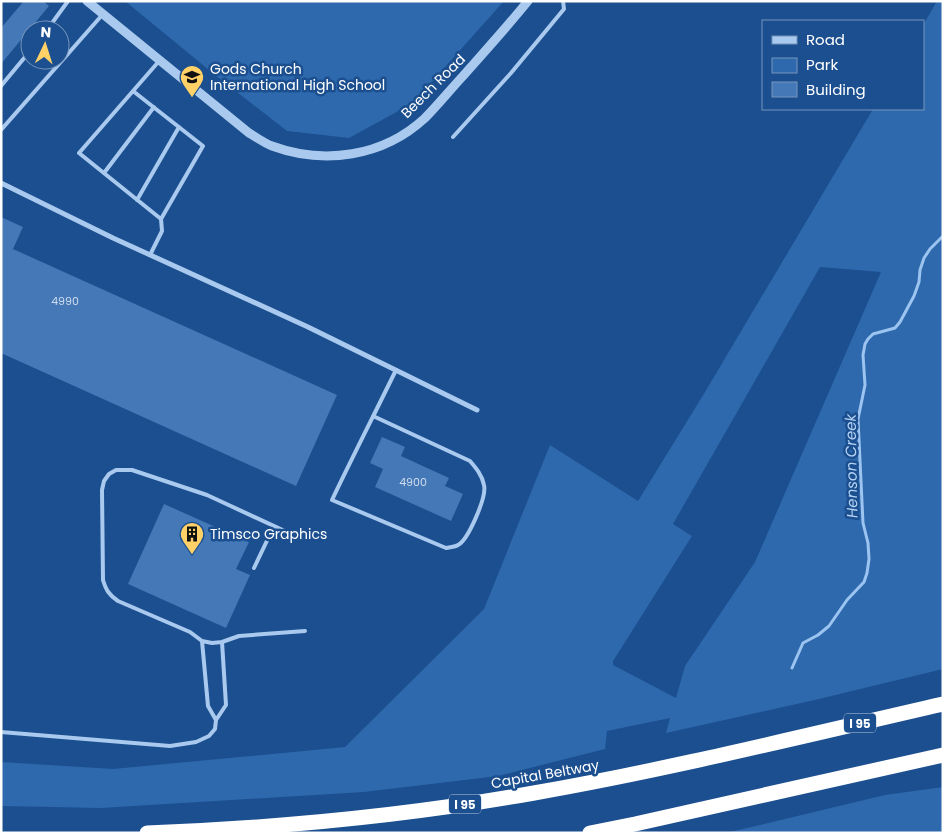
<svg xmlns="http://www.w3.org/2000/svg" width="944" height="834" font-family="Poppins,sans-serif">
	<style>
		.green { fill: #2e69ad; fill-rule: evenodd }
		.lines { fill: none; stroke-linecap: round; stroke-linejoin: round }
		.stream { stroke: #9cc4f0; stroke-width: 3 }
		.building { fill: #4478b7 }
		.service { stroke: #a9c9ee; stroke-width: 4 }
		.minor { stroke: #a9c9ee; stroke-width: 5 }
		.tertiary { stroke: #a9c9ee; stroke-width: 9 }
		.motorway { stroke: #fff; stroke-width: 15 }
		.labels { text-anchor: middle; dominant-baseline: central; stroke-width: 5; stroke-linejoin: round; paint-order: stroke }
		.number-label { font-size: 11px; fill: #d0dded }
		.shield { fill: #1b4f8f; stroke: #bbcadd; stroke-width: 1 }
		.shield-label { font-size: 12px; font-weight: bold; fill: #fff }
		.poi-label { font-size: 14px; fill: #fff; stroke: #1b4f8f; text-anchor: start }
		.street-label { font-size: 14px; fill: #fff; stroke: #1b4f8f }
		.water-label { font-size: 15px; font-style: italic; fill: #b5d3f5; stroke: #1b4f8f }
	</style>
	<rect width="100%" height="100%" fill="#1b4f8f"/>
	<!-- green -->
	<path class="green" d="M125 1H504L413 103 349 138 287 131 215 75Z
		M937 1H943V669L819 699 666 733 670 718 607 731 605 749 498 776 364 792 101 808 1 806V762L113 769 345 747 484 609 550 445 638 501 705 392 873 109H923V25ZM820 267 881 272 755 562 685 666 676 698 613 665V661L692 536 673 524Z
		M943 787V833H726L885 795Z"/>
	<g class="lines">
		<!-- stream -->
		<path class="stream" d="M792 668 803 643 818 635 829 626 847 600 864 582 867 573 869 559 868 543 863 523 858 419 865 385 863 355 865 344 868 339 873 334 895 328 900 322 914 296 919 282 920 270 924 258 930 249 943 236"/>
	</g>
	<!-- building -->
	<path class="building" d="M24 1H43L49 6 1 64V28Z
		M1 217 23 227 13 249 337 395 296 486 1 353Z
		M382 437 405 447 401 456 449 478 445 486 463 494 451 521 375 487 383 469 370 463Z
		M164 504 249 542 236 569 250 575 226 628 128 584Z"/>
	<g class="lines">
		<!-- service -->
		<path class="service" d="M47 30 68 1
			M1 86 30 51
			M133 91 203 146 161 219 79 153 160 60
			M1 130 103 14
			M453 137 511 73 564 9 563 1
			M104 173 154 107
			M137 200 179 127
			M150 255 162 231 161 219
			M373 416 470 461C476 468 482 475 484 485 487 497 468 540 458 545 455 547 450 547 446 548L332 500C353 456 375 413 396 370
			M302 539 207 495 132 470H116L109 474 104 481 102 490 103 580C106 590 109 595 118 601L190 632 202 641 212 643 222 642 239 636 305 631
			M254 568 274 526
			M202 641 208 706 216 720
			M1 732 170 746 196 742 209 736 215 729 216 720 226 705 222 642"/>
		<!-- minor -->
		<path class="minor" d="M1 183 113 238 308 327 477 410"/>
		<!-- tertiary -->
		<path class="tertiary" d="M87 1 249 133C256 137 264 143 272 146 324 165 383 157 425 118 438 105 450 90 463 76 485 51 507 27 528 1"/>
		<!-- motorway -->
		<path class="motorway" d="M147 833C277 828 406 816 534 793 671 769 807 735 943 704
			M590 833 635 824 943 755"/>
	</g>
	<!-- icons -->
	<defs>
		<g id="school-pin" transform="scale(1.25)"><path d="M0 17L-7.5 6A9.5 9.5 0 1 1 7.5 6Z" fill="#ffd166" stroke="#1b4f8f"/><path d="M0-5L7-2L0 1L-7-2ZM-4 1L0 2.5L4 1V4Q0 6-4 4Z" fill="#111"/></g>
		<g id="building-pin" transform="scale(1.25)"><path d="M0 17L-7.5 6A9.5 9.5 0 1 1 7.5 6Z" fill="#ffd166" stroke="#1b4f8f"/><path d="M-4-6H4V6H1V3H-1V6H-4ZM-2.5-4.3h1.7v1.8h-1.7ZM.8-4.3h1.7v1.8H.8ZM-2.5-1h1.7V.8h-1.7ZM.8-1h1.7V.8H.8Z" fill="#111"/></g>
	</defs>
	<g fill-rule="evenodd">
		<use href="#school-pin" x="192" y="77"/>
		<use href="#building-pin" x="192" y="534"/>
	</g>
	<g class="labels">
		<!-- number labels -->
		<g class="number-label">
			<text x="65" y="301">4990</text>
			<text x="413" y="482">4900</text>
		</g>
		<!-- shield labels -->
		<g class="shield">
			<rect x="844" y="713.5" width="32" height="19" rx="4"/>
			<rect x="449" y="794.5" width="32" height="19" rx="4"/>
		</g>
		<g class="shield-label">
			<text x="860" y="723">I 95</text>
			<text x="465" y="804">I 95</text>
		</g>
		<!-- poi labels -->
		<g class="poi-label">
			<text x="210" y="69">Gods Church<tspan x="210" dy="16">International High School</tspan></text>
			<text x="210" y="534">Timsco Graphics</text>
		</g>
		<!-- street labels -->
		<g class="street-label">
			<text transform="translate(433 86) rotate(-45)">Beech Road</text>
			<text transform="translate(545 774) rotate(-10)">Capital Beltway</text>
		</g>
		<!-- water labels -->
		<g class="water-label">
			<text transform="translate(851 466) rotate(-91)">Henson Creek</text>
		</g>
	</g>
	<!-- border -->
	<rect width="944" height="834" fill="none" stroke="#ffffff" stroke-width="5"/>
	<!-- legend -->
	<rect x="762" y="20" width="162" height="90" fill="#1b4f8f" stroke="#7695bc"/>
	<rect x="772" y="36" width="25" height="8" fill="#a9c9ee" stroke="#7695bc"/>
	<text x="806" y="45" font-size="15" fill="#ffffff">Road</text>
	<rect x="772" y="58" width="25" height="15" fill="#2e69ad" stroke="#7695bc"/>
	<text x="806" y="70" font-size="15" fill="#ffffff">Park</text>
	<rect x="772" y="82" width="25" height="15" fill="#4478b7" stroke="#7695bc"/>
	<text x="806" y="95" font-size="15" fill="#ffffff">Building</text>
	<!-- north arrow -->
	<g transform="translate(45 45) rotate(4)"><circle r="24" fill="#1b4f8f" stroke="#7695bc"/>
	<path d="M0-4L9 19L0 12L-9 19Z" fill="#ffd166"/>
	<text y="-8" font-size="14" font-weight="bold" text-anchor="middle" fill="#ffffff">N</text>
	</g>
</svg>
